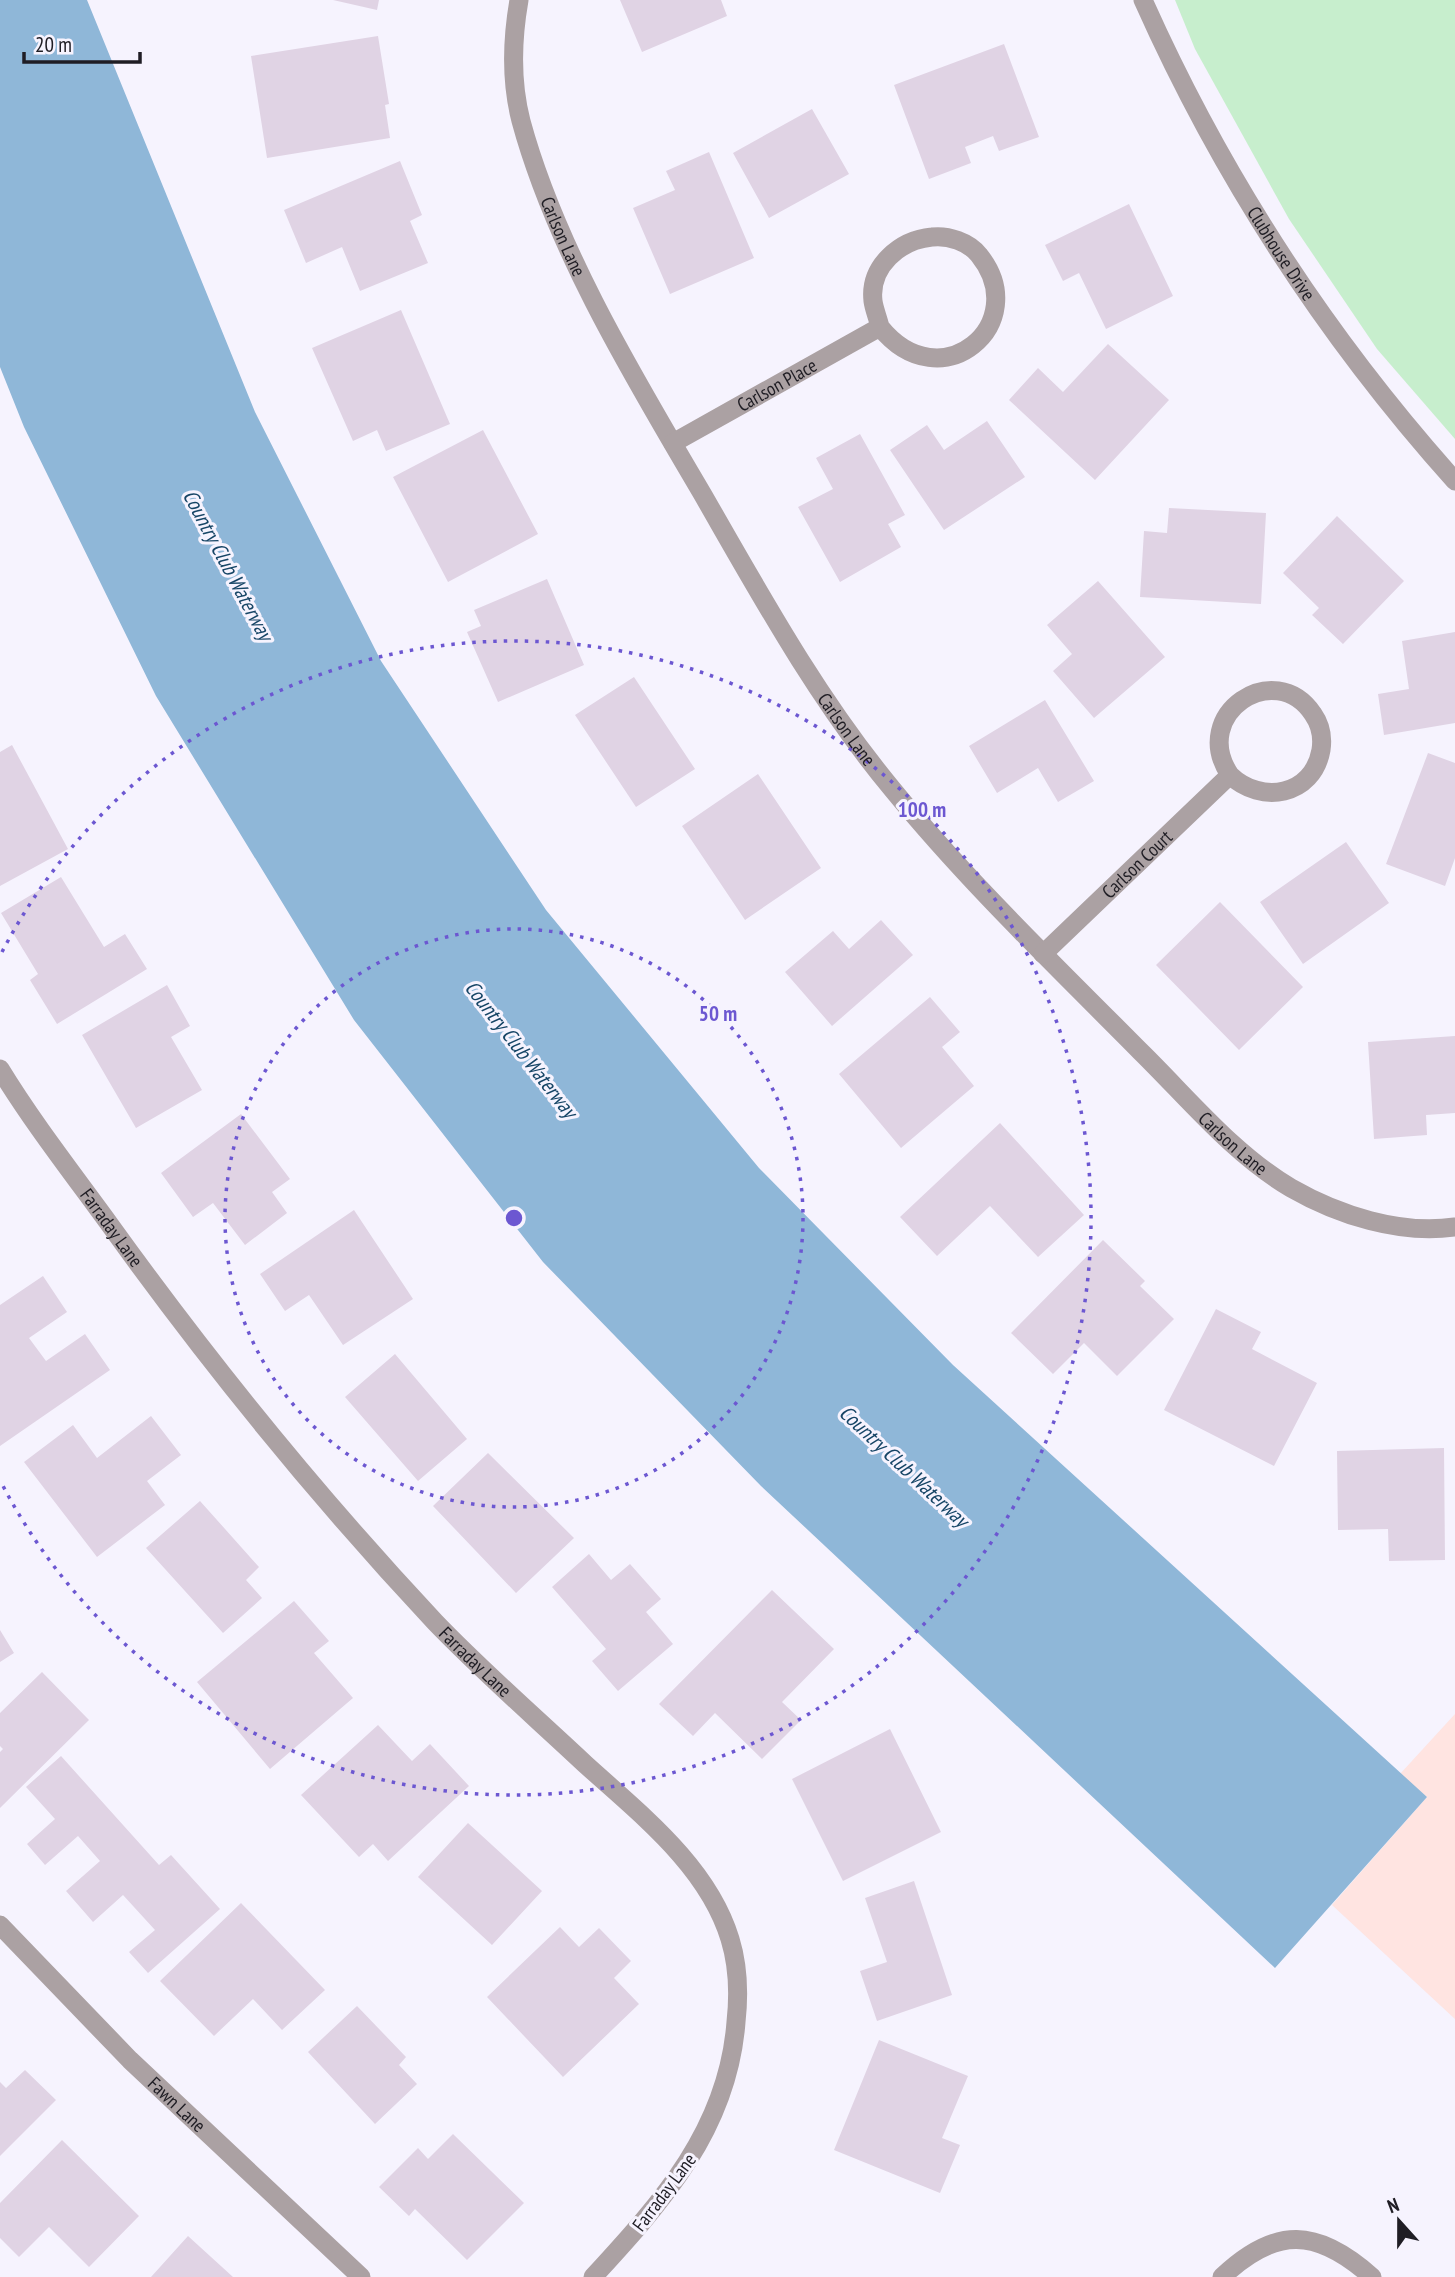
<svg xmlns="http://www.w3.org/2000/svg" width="1455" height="2277" font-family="'PT Sans Narrow',sans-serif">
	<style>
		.commercial { fill: #ffe4e1 }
		.green { fill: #c7eecd }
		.water { fill: #8fb7d8 }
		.building { fill: #e0d3e4 }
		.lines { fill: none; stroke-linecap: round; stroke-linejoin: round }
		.minor { stroke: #aba1a3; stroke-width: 19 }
		.tertiary { stroke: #aba1a3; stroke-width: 19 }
		.ring { fill: none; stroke: #6c57d1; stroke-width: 3.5; stroke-dasharray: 3.5 7 }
		.labels { text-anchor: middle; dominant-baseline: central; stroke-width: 6; stroke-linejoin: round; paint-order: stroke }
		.street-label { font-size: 19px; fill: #1f1d24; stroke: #f6f3fe }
		.water-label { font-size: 21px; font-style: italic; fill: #164566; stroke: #f6f3fe }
		.centre { fill: #6c57d1; stroke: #f6f3fe; stroke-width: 3.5 }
		.ring-label { font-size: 21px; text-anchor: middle; font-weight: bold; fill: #6c57d1; stroke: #f6f3fe; stroke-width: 6; stroke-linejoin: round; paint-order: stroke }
	</style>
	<rect width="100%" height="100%" fill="#f6f3fe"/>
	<!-- commercial -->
	<path class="commercial" d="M1455 1714V2019L1332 1905 1427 1797 1400 1774Z"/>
	<!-- green -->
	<path class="green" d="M1175 0H1455V439L1377 349 1289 219 1195 49Z"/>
	<!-- water -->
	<path class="water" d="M0 0H87L255 412 381 661 546 910 759 1168 953 1365 1427 1797 1275 1968 761 1486 543 1262 354 1020 156 696 24 427 0 367Z"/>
	<!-- building -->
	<path class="building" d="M333 0H379L377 10Z
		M620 0H721L727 16 642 52Z
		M378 36 389 104 385 105 390 138 267 158 251 56Z
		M1004 44 1039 137 999 151 993 136 965 147 971 163 929 179 894 85Z
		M812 109 849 174 769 218 733 153Z
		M709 152 754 258 670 294 633 208 675 190 666 171Z
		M400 161 422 215 410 221 428 263 360 291 342 247 306 263 284 210Z
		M1129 204 1173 296 1106 329 1079 273 1063 281 1045 245Z
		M401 310 450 424 386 451 377 430 353 441 312 348Z
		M1108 344 1169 400 1095 480 1009 400 1038 368 1063 392Z
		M987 421 1025 477 944 530 890 450 927 425 944 450Z
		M483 430 538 534 448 582 393 477Z
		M860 434 905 515 888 524 901 547 840 582 798 507 833 489 816 458Z
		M1169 508 1266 513 1261 604 1140 597 1144 531 1167 533Z
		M1337 516 1404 581 1343 644 1312 615 1319 608 1283 573Z
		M547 579 584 665 498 702 467 632 481 626 474 610Z
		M1098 581 1165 657 1094 718 1053 671 1072 654 1047 625Z
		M1455 632V723L1384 735 1378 694 1409 689 1402 641Z
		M634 677 695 769 636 807 575 715Z
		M1045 700 1094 781 1058 802 1038 768 997 793 969 746Z
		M12 745 68 849 0 886V752Z
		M1428 753 1455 763V858L1445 886 1386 864Z
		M758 774 821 868 745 920 682 826Z
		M1346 842 1389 903 1303 964 1260 902Z
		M61 877 104 947 125 934 147 969 57 1024 30 980 38 974 1 913Z
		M1220 902 1303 987 1239 1050 1156 965Z
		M881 920 913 955 832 1026 785 972 833 931 849 949Z
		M167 985 190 1026 171 1037 202 1090 136 1128 82 1035Z
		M930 997 960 1032 942 1047 974 1086 901 1148 839 1074Z
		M1455 1036V1113L1426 1115 1427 1135 1374 1139 1368 1042Z
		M241 1114 290 1179 272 1192 287 1213 245 1245 213 1203 193 1217 161 1173Z
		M1000 1123 1084 1215 1038 1257 990 1206 937 1256 900 1217Z
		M354 1210 413 1299 343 1345 309 1295 285 1311 260 1274Z
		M1103 1240 1145 1281 1140 1286 1174 1319 1117 1376 1084 1343 1053 1374 1011 1333Z
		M43 1276 67 1312 29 1338 46 1361 85 1334 110 1370 0 1446V1305Z
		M1216 1309 1261 1332 1252 1349 1317 1383 1274 1466 1164 1410Z
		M395 1354 467 1439 418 1481 345 1397Z
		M151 1416 181 1455 147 1481 165 1505 97 1557 24 1462 73 1425 97 1458Z
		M1444 1448 1445 1560 1389 1561 1388 1529 1338 1530 1337 1451Z
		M488 1453 574 1538 516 1593 433 1506Z
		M200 1501 259 1567 246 1580 262 1598 223 1633 146 1548Z
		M589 1554 611 1580 630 1564 661 1599 646 1612 673 1644 618 1691 592 1661 606 1649 552 1587Z
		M772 1590 834 1649 782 1702 801 1720 762 1759 715 1713 693 1736 659 1704Z
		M294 1601 329 1641 314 1653 353 1698 270 1769 197 1682Z
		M0 1630 14 1653 0 1662Z
		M42 1672 89 1720 0 1808V1752L3 1749 0 1746V1713Z
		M378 1725 412 1761 430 1744 469 1786 388 1861 373 1844 359 1857 301 1795Z
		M890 1729 941 1832 843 1881 792 1779Z
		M61 1756 159 1865 171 1855 220 1909 148 1973 129 1952 155 1930 123 1895 93 1922 66 1891 100 1861 78 1836 45 1865 27 1844 55 1819 26 1787Z
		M468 1823 542 1891 492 1945 418 1877Z
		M914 1881 952 1995 877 2021 860 1971 887 1962 865 1898Z
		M241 1903 325 1990 282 2030 253 1999 214 2036 160 1981Z
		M560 1927 579 1947 599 1928 631 1961 614 1978 639 2004 563 2077 487 1997Z
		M357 2006 406 2057 399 2065 417 2084 375 2124 308 2052Z
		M879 2040 968 2076 942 2138 960 2145 940 2193 834 2150Z
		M25 2070 56 2100 0 2156V2082L6 2088Z
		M453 2134 524 2203 467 2260 415 2209 409 2216 379 2187 418 2148 428 2159Z
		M62 2140 139 2216 89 2267 49 2227 19 2257 0 2238V2203Z
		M188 2236 233 2277H151Z"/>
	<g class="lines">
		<!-- minor -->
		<g class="minor">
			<path id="s1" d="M519 0C512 40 511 82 521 121 556 250 636 381 703 495 761 596 818 700 893 790 969 883 1056 966 1140 1051 1187 1097 1233 1154 1291 1188 1338 1215 1400 1235 1455 1227"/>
			<path id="s2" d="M673 443 880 327C878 318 874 309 873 301 869 266 900 240 932 237 948 235 969 242 979 255 1034 323 941 403 880 327"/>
			<path id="s3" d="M1043 954 1230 775C1189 714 1275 657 1313 714 1320 724 1323 737 1321 750 1313 796 1261 805 1230 775"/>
			<path id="s4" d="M0 1069C33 1123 73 1174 110 1225 210 1364 318 1497 435 1622 483 1672 535 1717 585 1764 640 1814 708 1866 730 1939 738 1965 739 1995 736 2022 728 2129 662 2202 593 2277"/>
			<path id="s5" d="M0 1925 130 2060 361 2277"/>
			<path d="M1222 2277C1276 2226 1317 2228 1372 2277"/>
		</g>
		<!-- tertiary -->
		<path class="tertiary" id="s6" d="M1143 0C1221 175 1327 338 1455 481"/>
	</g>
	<!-- distance rings -->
	<g class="ring">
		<circle cx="514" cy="1218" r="289"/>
		<path d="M2 952A577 577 0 1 1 2 1484"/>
	</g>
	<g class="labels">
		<!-- street labels -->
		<g class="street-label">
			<text stroke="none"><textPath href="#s1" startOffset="245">Carlson Lane</textPath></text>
			<text stroke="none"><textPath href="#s6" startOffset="289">Clubhouse Drive</textPath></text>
			<text stroke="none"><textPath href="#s2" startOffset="119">Carlson Place</textPath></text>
			<text stroke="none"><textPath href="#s1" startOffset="814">Carlson Lane</textPath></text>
			<text stroke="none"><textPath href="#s3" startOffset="130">Carlson Court</textPath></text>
			<text stroke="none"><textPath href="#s1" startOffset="1381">Carlson Lane</textPath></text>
			<text stroke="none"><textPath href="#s4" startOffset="194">Farraday Lane</textPath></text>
			<text stroke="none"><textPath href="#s4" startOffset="761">Farraday Lane</textPath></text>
			<text stroke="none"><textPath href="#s5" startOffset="252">Fawn Lane</textPath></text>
			<text transform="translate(664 2192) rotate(-53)">Farraday Lane</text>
		</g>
		<!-- water labels -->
		<g class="water-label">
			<text transform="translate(228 565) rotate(62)">Country Club Waterway</text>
			<text transform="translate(521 1049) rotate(52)">Country Club Waterway</text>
			<text transform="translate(904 1466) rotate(43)">Country Club Waterway</text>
		</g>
	</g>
	<circle cx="514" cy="1218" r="10" class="centre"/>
	<g class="ring-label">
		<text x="922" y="817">100 m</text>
		<text x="718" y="1021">50 m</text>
	</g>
	<!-- north arrow -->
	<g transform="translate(1399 2221) rotate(339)" stroke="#f6f3fe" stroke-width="5" paint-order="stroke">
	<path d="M0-5L12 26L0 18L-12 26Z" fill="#1f1d24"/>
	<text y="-10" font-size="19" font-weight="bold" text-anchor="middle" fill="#1f1d24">N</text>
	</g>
	<!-- scale -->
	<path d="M24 52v10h116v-10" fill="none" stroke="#1f1d24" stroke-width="3.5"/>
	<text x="35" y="52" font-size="21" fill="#1f1d24" stroke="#f6f3fe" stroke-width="5" paint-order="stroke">20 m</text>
</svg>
